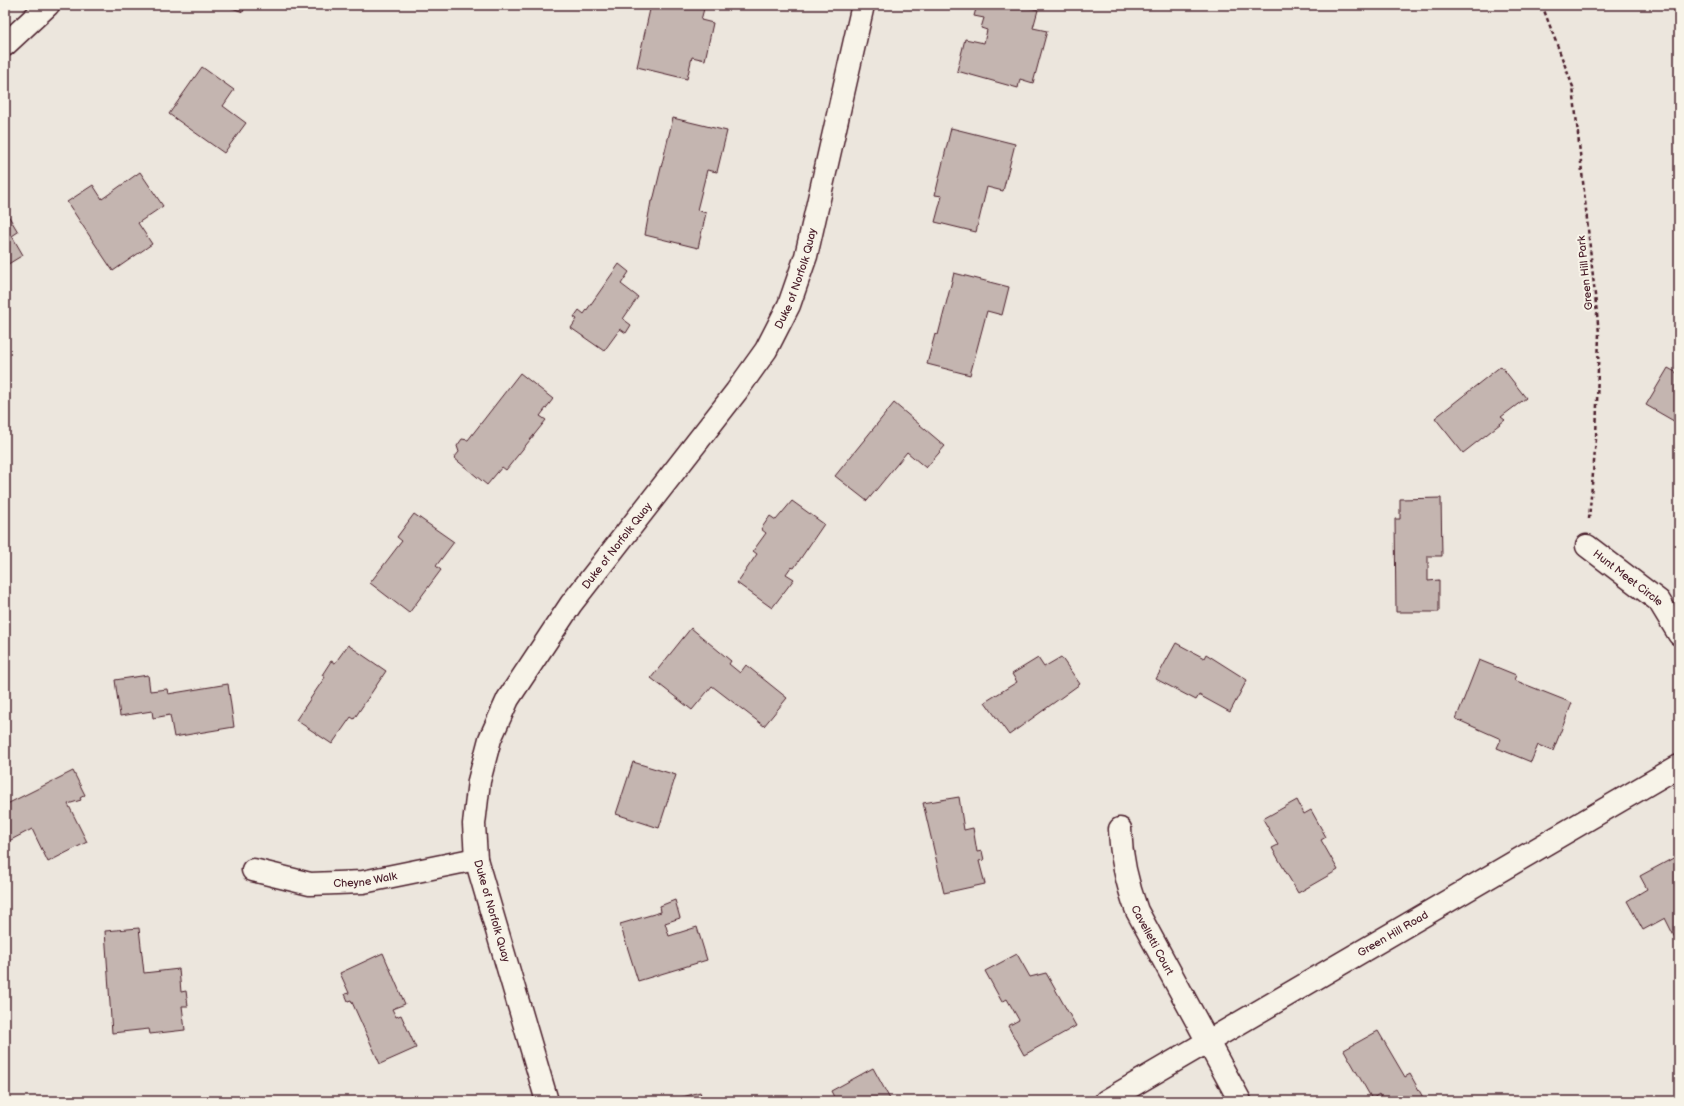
<svg xmlns="http://www.w3.org/2000/svg" width="1684" height="1106" font-family="'Balsamiq Sans',sans-serif">
	<style>
		.building { fill: #c4b5b0; stroke: #4a1f2b }
		.lines { fill: none; stroke-linecap: round; stroke-linejoin: round }
		.minor-casing { stroke: #4a1f2b; stroke-width: 25 }
		.path { stroke: #4a1f2b; stroke-width: 2.5; stroke-dasharray: 4 3; stroke-linecap: butt }
		.minor { stroke: #f7f3e8; stroke-width: 22 }
		.labels { text-anchor: middle; dominant-baseline: central; stroke-width: 4; stroke-linejoin: round; paint-order: stroke }
		.street-label { font-size: 11px; fill: #4a1f2b; stroke: #f7f3e8 }
	</style>
	<rect width="100%" height="100%" fill="#ece6dd"/>
	<filter id="ink" filterUnits="userSpaceOnUse"><feTurbulence type="fractalNoise" baseFrequency=".025" numOctaves="2"/><feDisplacementMap in="SourceGraphic" scale="8" xChannelSelector="R" yChannelSelector="G"/><feConvolveMatrix kernelMatrix="1 2 1 2 8 2 1 2 1" color-interpolation-filters="sRGB"/></filter>
	<g filter="url(#ink)">
		<!-- building -->
		<path class="building" d="M224 5H246L243 12Z
			M651 5H705L701 20 713 23 705 60 692 57 687 79 637 67Z
			M977 5H1020L1038 10 1033 28 1047 31 1033 83 1020 79 1018 88 957 71 965 39 984 43 987 30 981 28 984 18 974 16Z
			M202 67 234 90 223 106 246 123 224 153 169 114Z
			M673 118 727 131 717 172 707 170 697 210 706 213 698 248 645 235 651 201H653Z
			M951 128 1015 144 1003 191 987 187 976 232 935 222 942 196 935 195Z
			M140 172 163 206 138 223 152 244 113 271 67 202 93 185 102 199Z
			M5 210 18 232 12 236 23 255 5 266Z
			M619 264 629 272 621 284 638 297 623 319 631 325 626 333 620 329 604 351 571 328 577 319 574 317 579 310 584 314Z
			M954 273 1009 287 1002 315 987 311 970 375 927 364 935 334 938 335Z
			M1501 366 1526 398 1501 417 1505 420 1463 453 1435 418Z
			M1668 368 1679 374V424L1646 405Z
			M520 373 553 399 540 416 546 420 506 470 502 467 487 485 454 458 459 452 457 446 462 439 468 440Z
			M894 403 945 446 926 468 907 452 867 501 835 476Z
			M1441 498 1442 556H1428V581L1439 580V612H1396L1395 519H1400V499Z
			M792 501 824 524 794 568 791 567 786 574 794 579 772 608 737 583 757 554 753 551 766 533 761 529 770 516 776 520Z
			M414 514 454 542 436 566 441 570 409 613 370 583 402 541 397 537Z
			M691 628 731 661 729 664 740 673 746 665 787 698 764 726 712 686 692 710 651 678Z
			M1176 643 1204 658 1206 654 1247 680 1230 712 1199 695 1196 700 1156 679Z
			M348 645 386 671 354 719 351 717 332 744 296 720 325 677 322 675 331 661 335 663Z
			M1061 657 1080 684 1009 735 985 702 1017 682 1012 674 1038 658 1044 667Z
			M1479 660 1516 675 1514 680 1572 703 1553 751 1538 745 1531 762 1497 748 1501 739 1456 719Z
			M148 675 150 691 167 689 168 694 228 684 234 727 174 737 170 715 153 718 152 711 120 716 115 680Z
			M633 762 676 775 659 828 616 814Z
			M73 771 85 795 80 798 81 800 68 804 87 842 48 862 32 829 5 843V805Z
			M959 797 964 830 973 828 977 852 982 851 984 860 979 861 985 884 944 893 923 803Z
			M1297 800 1304 814 1311 810 1326 837 1321 840 1338 870 1298 893 1272 848 1278 845 1263 819Z
			M1679 855V946L1665 918 1643 930 1627 901 1647 889 1640 876Z
			M675 900 680 918 665 923 669 936 697 927 707 960 638 981 620 924 661 912 660 906Z
			M139 928 144 973 179 969 181 992 186 991 188 1006H182L185 1030 150 1034 149 1029 112 1033 105 931Z
			M383 953 405 1004 392 1009 396 1017 401 1015 416 1048 380 1064 351 1000 348 1001 345 994 349 993 340 973Z
			M1017 954 1030 977 1046 973 1076 1026 1024 1055 1008 1026 1019 1020 1007 999 1002 1002 985 971Z
			M1378 1031 1405 1077 1410 1074 1425 1101H1383L1379 1094 1372 1099 1344 1050Z
			M873 1068 890 1099 885 1101H836L831 1091Z
			M700 1092 703 1101H669Z"/>
		<g class="lines">
			<!-- minor casing -->
			<g class="minor-casing">
				<g id="minor">
					<path d="M5 45 48 5"/>
					<path id="s1" d="M1587 546 1659 601 1679 634"/>
					<path id="s2" d="M1120 829C1121 858 1127 884 1137 911L1240 1101"/>
					<path id="s3" d="M253 870 310 884 363 882 476 859"/>
					<path id="s4" d="M547 1101 476 859 474 824 479 781 490 739 508 699 571 604 736 392 766 350 789 305 806 256 863 5"/>
					<path id="s5" d="M1106 1101 1679 766"/>
				</g>
			</g>
			<!-- path -->
			<path class="path" d="M1542 5 1573 87 1599 333 1596 439 1589 519"/>
			<!-- minor -->
			<use href="#minor" class="minor"/>
		</g>
	</g>
	<g class="labels">
		<!-- street labels -->
		<g class="street-label">
			<text transform="translate(1585 273) rotate(-96)">Green Hill Park</text>
			<text stroke="none"><textPath href="#s4" startOffset="930">Duke of Norfolk Quay</textPath></text>
			<text stroke="none"><textPath href="#s4" startOffset="606">Duke of Norfolk Quay</textPath></text>
			<text stroke="none"><textPath href="#s1" startOffset="52">Hunt Meet Circle</textPath></text>
			<text stroke="none"><textPath href="#s3" startOffset="114">Cheyne Walk</textPath></text>
			<text transform="translate(492 911) rotate(74)">Duke of Norfolk Quay</text>
			<text stroke="none"><textPath href="#s5" startOffset="332">Green Hill Road</textPath></text>
			<text stroke="none"><textPath href="#s2" startOffset="117">Cavelletti Court</textPath></text>
		</g>
	</g>
	<!-- margin -->
	<rect width="1684" height="1106" fill="none" stroke="#f7f3e8" stroke-width="20"/>
	<rect x="10" y="10" width="1664" height="1086" fill="none" stroke="#4a1f2b" stroke-width="1.5" filter="url(#ink)"/>
</svg>
